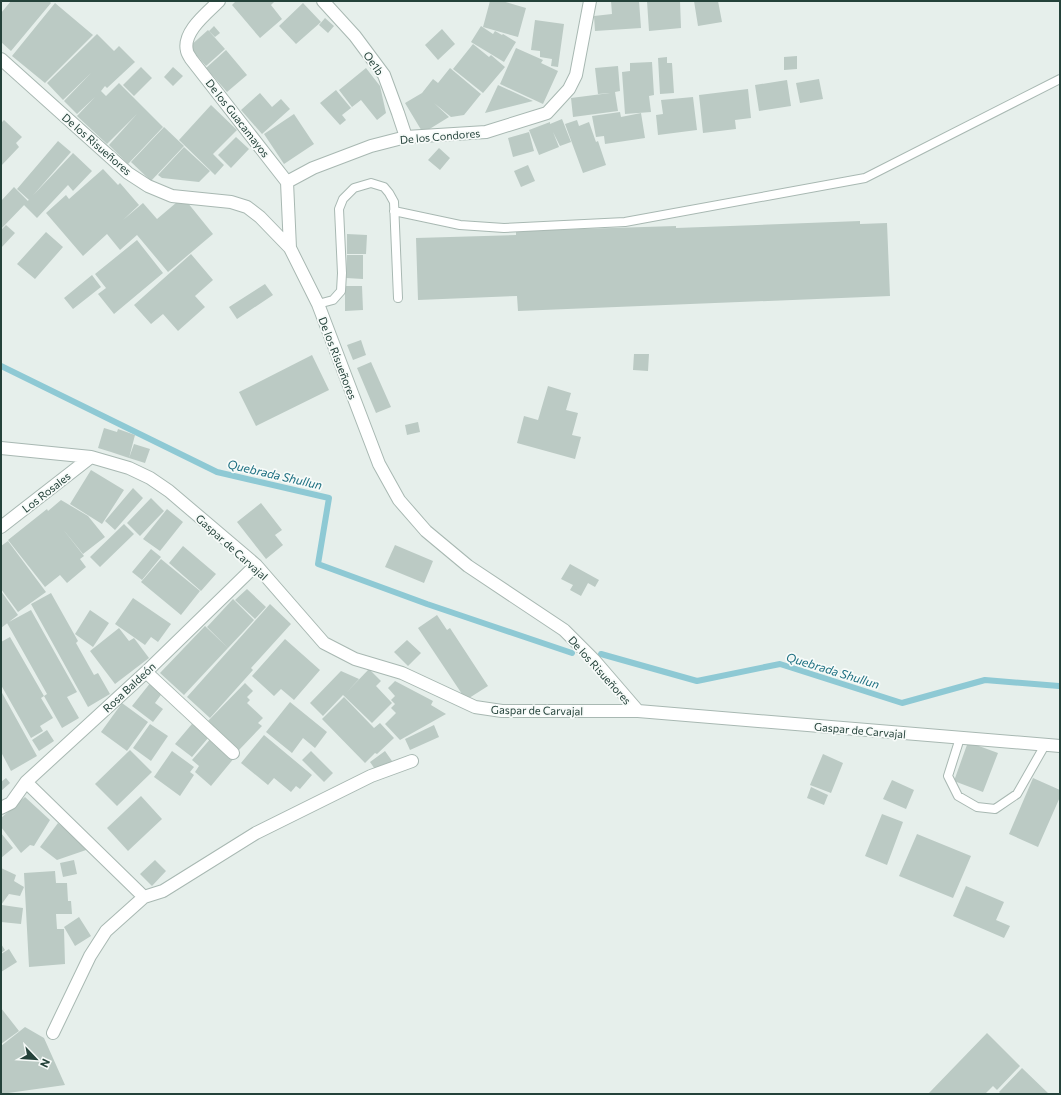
<svg xmlns="http://www.w3.org/2000/svg" width="1061" height="1095" font-family="Commissioner,sans-serif">
	<style>
		.lines { fill: none; stroke-linecap: round; stroke-linejoin: round }
		.stream { stroke: #8ec9d4; stroke-width: 6 }
		.building { fill: #bbcac4 }
		.service-casing { stroke: #a8b8b2; stroke-width: 10 }
		.minor-casing { stroke: #a8b8b2; stroke-width: 14 }
		.service { stroke: #fff; stroke-width: 8 }
		.minor { stroke: #fff; stroke-width: 12 }
		.labels { text-anchor: middle; dominant-baseline: central; stroke-width: 3.5; stroke-linejoin: round; paint-order: stroke }
		.street-label { font-size: 11px; fill: #24423a; stroke: #f7fbf9 }
		.water-label { font-size: 12px; font-style: italic; fill: #1c6f80; stroke: #f7fbf9 }
	</style>
	<rect width="100%" height="100%" fill="#e6efeb"/>
	<g class="lines">
		<!-- stream -->
		<path class="stream" d="M1 366 217 472 329 498 318 564 427 604 572 653
			M601 654 697 681 780 664 902 703 985 680 1059 686"/>
	</g>
	<!-- building -->
	<path class="building" d="M11 1H49L51 3 11 51 1 42V13Z
		M236 1H275L271 5 282 19 260 38 232 5Z
		M490 1H502L526 8 518 37 483 27Z
		M611 1H639L641 28 595 31 594 16 612 14Z
		M647 1H680L681 28 649 31Z
		M694 1H718L722 22 698 26Z
		M55 3 93 35 45 83 12 56Z
		M303 3 321 22 296 44 279 26Z
		M325 18 334 26 328 33 319 25Z
		M535 20 564 24 558 67 551 66 552 59 540 57V51L531 50Z
		M214 26 220 33 215 37 209 31Z
		M481 26 493 34 495 31 502 35 503 34 516 42 504 62 471 42Z
		M442 29 455 44 438 60 425 45Z
		M208 30 225 49 206 66 189 47Z
		M97 34 114 51 119 46 135 62 107 88 105 86 101 91 106 96 119 83 163 127 128 164 109 145 137 114 107 144 77 116 95 97 77 114 64 101 91 73 63 100 47 83Z
		M473 44 489 57 491 55 505 67 483 93 453 69Z
		M516 48 543 60 541 63 558 71 543 104 500 84Z
		M226 50 247 75 227 92 206 68Z
		M797 56V69L784 70V57Z
		M667 57V63H672L674 93 660 94 658 58Z
		M652 62 654 95 649 96 651 112 625 114 622 72 630 71V63Z
		M618 66 620 91 615 92 618 111 573 117 571 98 610 93 598 94 595 68Z
		M141 67 152 78 134 96 123 85Z
		M173 67 183 76 173 86 164 77Z
		M366 68 380 86 386 113 377 120 361 100 352 107 339 90Z
		M450 68 481 94 464 115 451 117 434 103 449 117 423 133 405 103 422 93 433 79 438 83Z
		M819 79 823 99 800 103 796 83Z
		M787 80 791 106 759 111 755 85Z
		M498 85 533 101 485 113Z
		M748 89 751 118 735 120 736 129 703 133 699 95Z
		M336 90 351 108 342 115 346 120 340 125 320 103Z
		M260 93 272 107 281 99 290 109 262 134 241 110Z
		M693 97 697 130 658 135 656 115 663 114 661 100Z
		M211 105 237 130 213 154 224 165 215 175 179 140Z
		M620 112 621 117 641 113 645 138 605 144 604 136 596 137 592 116Z
		M294 114 314 144 284 164 264 134Z
		M562 119 571 142 560 146 553 132 559 147 539 155 529 130 550 122V124Z
		M4 120 22 137 16 143 19 147 1 166V123Z
		M577 120 579 126 589 122 596 142 598 141 606 165 583 173 565 124Z
		M164 127 184 146 151 181 131 162Z
		M529 132 534 151 513 157 508 138Z
		M236 137 249 149 231 168 218 155Z
		M58 141 71 152 29 200 17 189Z
		M184 147 210 171 199 182 162 178 158 175Z
		M439 148 450 158 440 170 428 160Z
		M73 153 92 171 73 191 68 185 37 218 24 205Z
		M528 165 535 181 521 187 514 171Z
		M103 169 118 185 120 183 139 205 123 220 143 203 157 219 183 197 213 234 168 272 137 235 120 250 107 234 83 256 46 213 66 195 69 199Z
		M14 187 28 201 1 229V201Z
		M860 221V224L887 223 890 296 518 311 517 296 418 300 416 238 516 235V231L676 226V228Z
		M6 225 15 233 1 248V230Z
		M46 232 63 247 35 279 17 264Z
		M347 234 367 235 366 254H347Z
		M137 240 163 273 114 314 98 294 106 288 95 274Z
		M191 254 213 280 195 296 205 307 178 331 163 314 151 324 134 305Z
		M347 255H363V279L346 278Z
		M92 275 101 287 73 309 64 298Z
		M265 284 273 295 237 319 229 307Z
		M345 286H362L363 310 345 311Z
		M361 340 366 355 353 360 347 345Z
		M634 354H649L648 371 633 370Z
		M312 355 329 390 256 426 239 392Z
		M371 362 391 407 376 413 357 368Z
		M548 386 571 393 566 410 578 413 572 435 581 437 575 459 517 443 524 416 538 420Z
		M418 422 420 432 407 435 405 425Z
		M104 428 117 432 118 429 135 435 129 458 111 452 114 444 111 452 98 448Z
		M134 444 150 449 145 463 129 458Z
		M91 470 124 490 102 524 70 504Z
		M133 488 143 498 115 530 105 521Z
		M151 498 164 511 140 536 127 523Z
		M61 500 88 516 105 537 83 554 62 528 84 556 80 559 86 567 67 583 60 575 45 587 8 540 47 509 48 511Z
		M261 503 282 530 275 535 283 545 266 559 237 522Z
		M167 509 183 522 160 551 143 539Z
		M124 524 134 534 100 567 90 557Z
		M8 541 46 592 18 612 1 589V546Z
		M395 545 433 561 424 583 385 567Z
		M183 546 216 574 201 591 169 563Z
		M151 549 161 557 142 580 132 572Z
		M161 559 200 591 181 615 141 582Z
		M570 564 599 580 595 587 588 583 581 596 570 590 573 585 561 579Z
		M247 589 266 607 255 619 235 600Z
		M1 591 18 615 1 628Z
		M51 593 78 641 76 643 94 675 98 673 110 694 88 707 31 604Z
		M133 598 171 624 158 642 151 637 145 645 115 624Z
		M233 599 254 620 244 631 230 618 244 631 228 648 207 627Z
		M270 604 291 624 251 668 253 670 210 718 187 697Z
		M31 610 77 692 67 697 79 718 62 728 44 696 41 698 53 718 40 726 43 731 31 738 1 685V642L10 637 44 696 47 694 7 623Z
		M90 610 109 623 93 647 75 634Z
		M437 615 447 630 450 628 488 686 466 700 418 628Z
		M205 626 228 648 184 695 160 673Z
		M119 628 129 641 134 638 149 658 115 684 90 651Z
		M285 639 320 670 294 700 281 689 274 696 252 676Z
		M407 640 421 653 408 666 394 652Z
		M369 669 381 681 376 686 392 703 372 723 343 695 323 716 310 703 341 671 359 679 346 693Z
		M395 681 433 701 431 705 446 714 400 740 385 724 396 713 391 708 395 704 391 700 395 696 388 688Z
		M151 682 163 692 155 703 163 709 153 722 132 706Z
		M245 683 253 691 247 697 250 700 247 703 263 718 258 723 262 726 239 750 208 721Z
		M1 691 37 756 11 771 1 752Z
		M344 697 374 728 380 723 394 738 377 754 375 753 365 763 322 719Z
		M290 702 327 732 315 748 303 738 292 753 266 732Z
		M122 703 148 722 127 751 101 732Z
		M197 718 214 731 192 757 175 744Z
		M150 724 168 736 151 761 133 748Z
		M434 725 439 737 410 750 405 739Z
		M47 730 54 741 39 751 32 740Z
		M264 735 312 775 300 789 296 786 291 792 274 778 268 785 241 763Z
		M212 737 235 757 211 786 195 772 199 766 192 760Z
		M968 742 998 753 983 792 954 781Z
		M130 750 152 772 117 806 95 784Z
		M172 751 194 767 190 772 194 775 180 796 154 777Z
		M311 751 333 773 324 782 302 760Z
		M385 751 392 761 377 772 370 762Z
		M823 754 843 763 831 793 810 785Z
		M6 778 10 783 1 791V782Z
		M1033 778 1060 790V797L1038 847 1009 834Z
		M892 780 914 790 906 809 883 799Z
		M811 787 828 795 824 805 807 798Z
		M141 796 162 819 128 851 107 828Z
		M25 797 50 820 34 846 30 845 21 853 1 827V818Z
		M882 814 903 822 887 865 865 856Z
		M58 823 89 849 57 860 40 847Z
		M1 833 13 848 1 858Z
		M917 834 971 856 953 898 899 876Z
		M74 860 77 874 63 877 60 863Z
		M155 860 166 871 152 886 140 874Z
		M1 868 16 875 14 881 24 887 20 896 9 894 1 905Z
		M55 871 56 883H67L68 901H71L72 914H56L57 929H64L65 964 29 967 24 873Z
		M966 886 1004 902 996 920 1010 926 1004 938 953 916Z
		M2 905 23 908 21 924 1 922Z
		M79 917 91 936 75 946 64 927Z
		M1 944 5 950 1 953Z
		M9 949 17 962 1 972V954Z
		M1 1008 19 1031 1 1044Z
		M25 1027 44 1038 65 1085 1 1094V1046Z
		M987 1033 1020 1066 997 1090 993 1086 985 1094H928Z
		M1022 1068 1049 1094H1001L999 1092Z"/>
	<g class="lines">
		<!-- service casing -->
		<g class="service-casing">
			<path id="service" d="M394 211 460 225 504 228 625 222 865 178 1060 79
				M318 304 333 300 341 291 342 273 339 209 343 199 354 188 371 183 384 187 389 193 394 202 398 298
				M960 738 948 776 958 796 977 807 995 809 1017 794 1045 745"/>
		</g>
		<!-- minor casing -->
		<g class="minor-casing">
			<path id="minor" d="M219 1C207 13 182 32 187 51 187 53 190 57 191 59L287 182 290 248
				M323 1 355 36 384 75 398 113 406 137
				M1 59 128 173 148 186 172 196 231 202 247 207 260 217 290 248 318 304 379 464 399 500 426 531 468 566 564 630 594 660 638 711
				M287 182 313 168 371 146 406 137 486 132 547 113 569 89 576 75 590 1
				M1 448 91 457 129 468 150 478 169 491 256 565 324 643 355 659 402 673 475 707 502 711H638L1060 746
				M1 527 91 457
				M146 672 233 753
				M26 782 144 897 163 891 256 833 371 776 412 761
				M1 808 11 803 26 782 146 672 256 565
				M53 1033 90 956 106 931 144 897"/>
		</g>
		<!-- service -->
		<use href="#service" class="service"/>
		<!-- minor -->
		<use href="#minor" class="minor"/>
	</g>
	<g class="labels">
		<!-- street labels -->
		<g class="street-label">
			<text transform="translate(374 63) rotate(55)">Oe1b</text>
			<text transform="translate(238 118) rotate(52)">De los Guacamayos</text>
			<text transform="translate(440 136) rotate(-5)">De los Condores</text>
			<text transform="translate(97 144) rotate(41)">De los Risueñores</text>
			<text transform="translate(338 358) rotate(69)">De los Risueñores</text>
			<text transform="translate(46 492) rotate(-38)">Los Rosales</text>
			<text transform="translate(232 547) rotate(42)">Gaspar de Carvajal</text>
			<text transform="translate(600 670) rotate(48)">De los Risueñores</text>
			<text transform="translate(129 687) rotate(-43)">Rosa Baldeón</text>
			<text transform="translate(537 710) rotate(1)">Gaspar de Carvajal</text>
			<text transform="translate(860 730) rotate(5)">Gaspar de Carvajal</text>
		</g>
		<!-- water labels -->
		<g class="water-label">
			<text transform="translate(275 474) rotate(13)">Quebrada Shullun</text>
			<text transform="translate(833 670) rotate(17)">Quebrada Shullun</text>
		</g>
	</g>
	<!-- border -->
	<rect width="1061" height="1095" fill="none" stroke="#24423a" stroke-width="4"/>
	<!-- north arrow -->
	<g transform="translate(36 1059) rotate(115)" stroke="#f7fbf9" stroke-width="3" paint-order="stroke">
	<path d="M0-3L7 15L0 10L-7 15Z" fill="#24423a"/>
	<text y="-6" font-size="11" font-weight="bold" text-anchor="middle" fill="#24423a">N</text>
	</g>
</svg>
